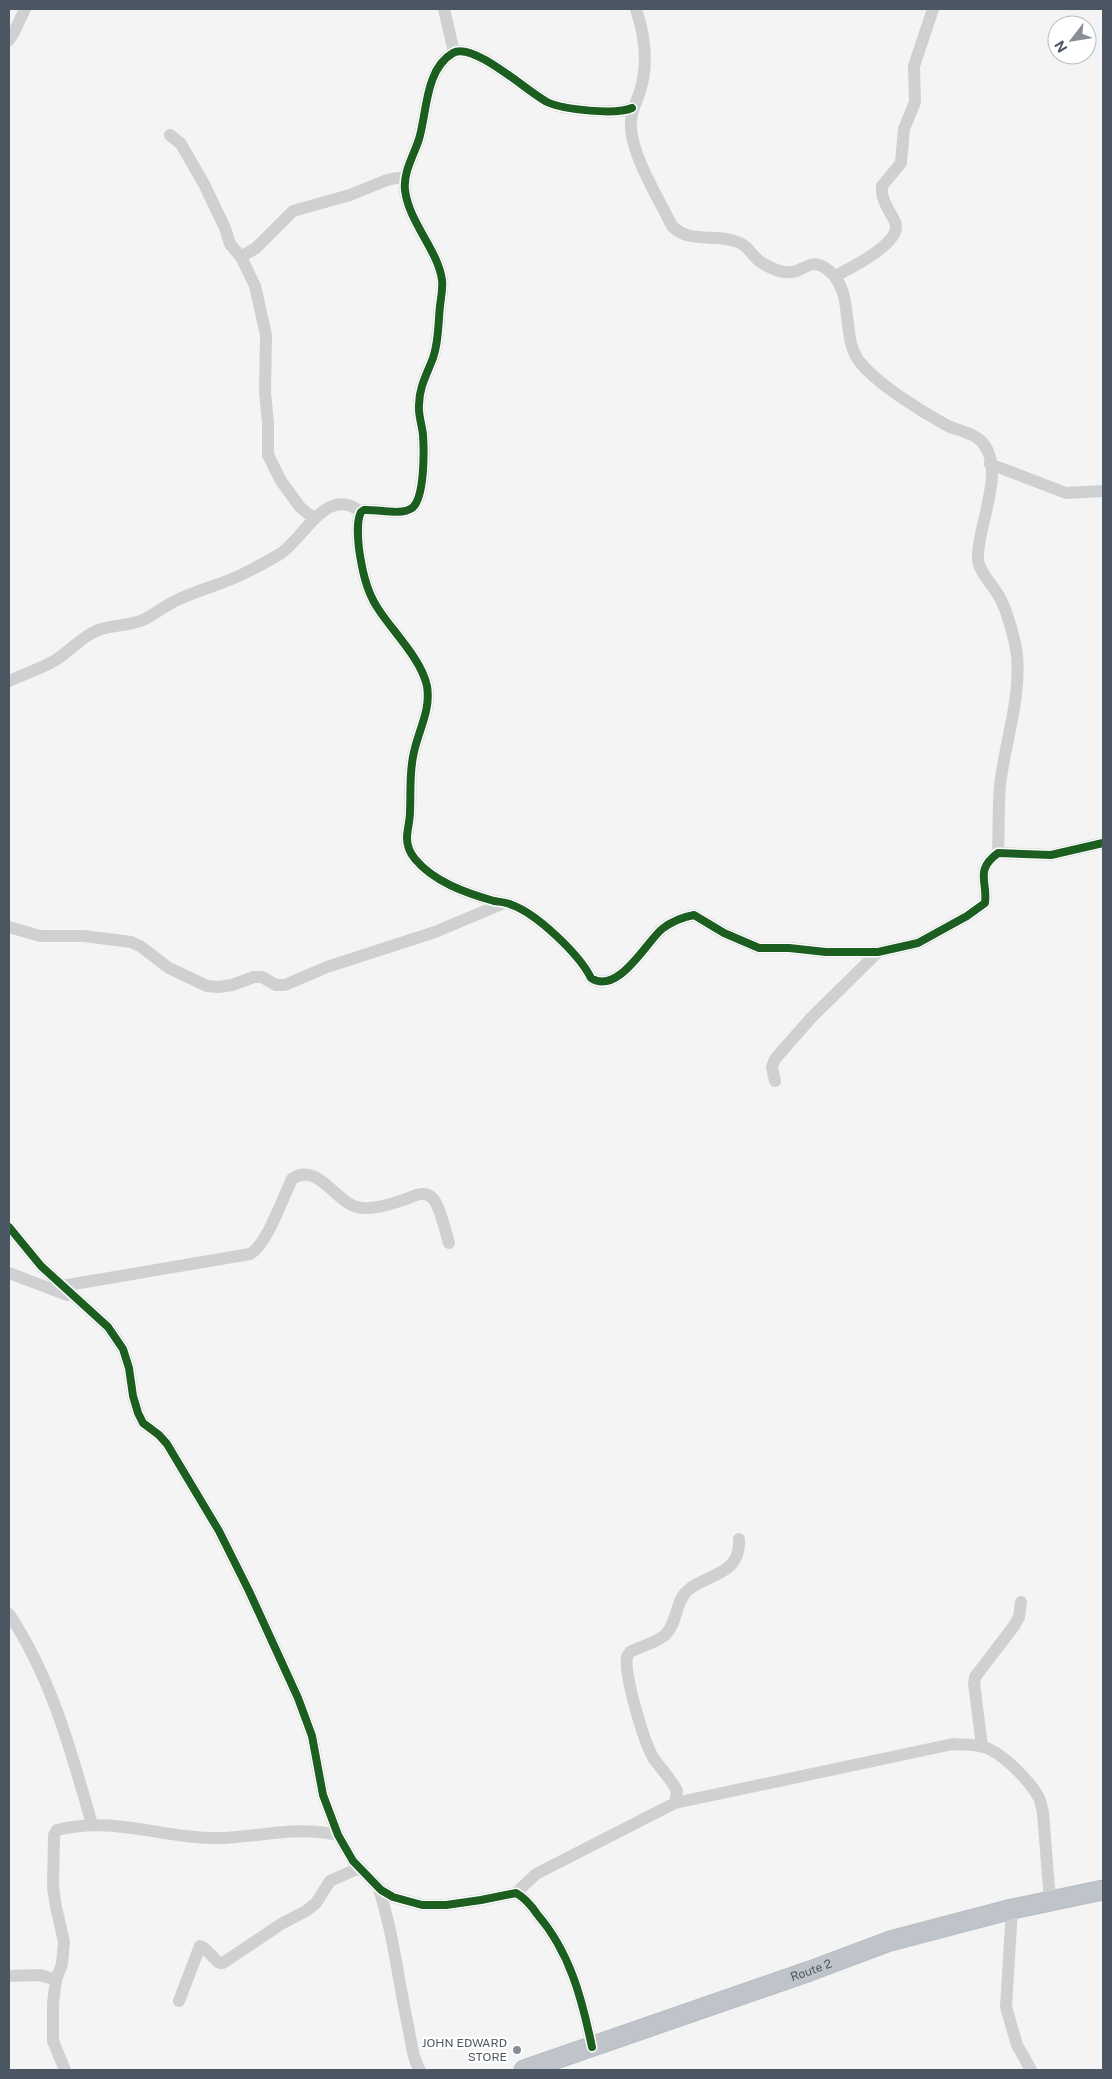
<svg xmlns="http://www.w3.org/2000/svg" width="1112" height="2079" font-family="'Public Sans',sans-serif">
	<style>
		.lines { fill: none; stroke-linecap: round; stroke-linejoin: round }
		.highway-casing { stroke: #b9bec3; stroke-width: 21 }
		.minor { stroke: #ced0d2; stroke-width: 12 }
		.highway { stroke: #bec4c9; stroke-width: 19 }
		.cycleway-casing { stroke: #fff; stroke-width: 11 }
		.cycleway { stroke: #1b5e20; stroke-width: 8 }
		.poi-dot { fill: #868d94; stroke: #fff; stroke-width: 2 }
		.labels { text-anchor: middle; dominant-baseline: central; stroke-width: 4.5; stroke-linejoin: round; paint-order: stroke }
		.street-label { font-size: 12px; fill: #4a5661; stroke: #fff }
		.poi-label { font-size: 12px; fill: #4a5661; stroke: #fff; text-anchor: end }
	</style>
	<rect width="100%" height="100%" fill="#f4f4f4"/>
	<g class="lines">
		<!-- highway casing -->
		<g class="highway-casing">
			<g id="highway">
				<path id="s1" d="M524 2070 810 1971 890 1941 1012 1909 1103 1890"/>
			</g>
		</g>
		<!-- minor -->
		<path class="minor" d="M444 9 454 52
			M636 9C645 36 649 63 640 91 636 105 630 111 631 128 633 158 659 199 672 226 690 245 718 232 740 243 747 246 750 252 755 257 761 264 776 271 785 272 803 275 809 255 828 270 856 292 840 335 859 361 877 384 922 412 948 426 959 431 974 433 982 442 1007 470 977 526 978 558 978 573 996 587 1002 602 1008 615 1015 640 1017 655 1021 699 1005 742 1000 785 998 808 999 831 998 853
			M9 40 13 34 25 9
			M632 108C616 115 564 110 547 102 529 93 473 41 453 53 425 69 427 113 419 139 414 155 403 172 405 190 409 223 438 250 442 280 443 289 441 297 440 306 438 324 439 341 433 358 427 374 419 387 419 405 418 414 422 425 423 435 424 450 425 498 412 508 401 516 378 509 364 510L361 512C356 522 358 538 359 549 362 569 366 590 377 607 391 630 421 658 427 686 431 710 419 729 414 752 409 771 411 792 410 812 410 821 407 830 407 838 407 846 410 853 415 859 434 882 466 893 494 901 500 902 506 902 512 905 537 914 579 954 591 978 618 996 647 941 662 929 671 922 683 917 694 915L724 933 759 948H789L826 952H878L918 943 967 916 985 903C988 881 974 871 998 853L1051 855 1103 843
			M170 135 181 144 204 184 225 228 230 244 241 257 255 286 266 335 265 392 268 423V455L281 481 300 507 313 518
			M241 257 256 248 293 211 350 195 387 180 406 176
			M835 276C849 269 904 242 895 222 890 211 880 199 882 186L901 163 904 129 915 102 914 66 933 9
			M990 464 1066 493 1103 491
			M9 681C24 674 40 669 54 661 69 652 81 637 98 630 112 625 128 626 143 620 154 615 164 606 175 601 197 590 221 585 243 574 255 568 268 561 280 554 304 539 326 484 361 512
			M9 927 40 936H84L131 942 140 946 169 968 207 986 219 987 232 985 254 977H262L276 985H285L327 967 435 932 504 903
			M775 1081 772 1067 775 1059 811 1018 878 952
			M9 1227 41 1266 108 1327 123 1349 129 1368 133 1396 138 1413 143 1423 159 1435 167 1444 219 1531 249 1591 298 1698 312 1736 323 1795 338 1835 353 1861 381 1890 393 1897 422 1905H446L481 1900 516 1893C525 1898 531 1905 537 1914 570 1952 582 1999 592 2047
			M9 1273 67 1295
			M62 1286 250 1254C267 1245 283 1197 292 1179 317 1162 334 1199 354 1206 369 1212 391 1204 406 1199 412 1197 418 1193 424 1194 429 1194 433 1198 436 1203 442 1215 445 1230 449 1243
			M9 1614C52 1678 71 1752 92 1824
			M982 1746 974 1683 975 1677 1014 1626 1019 1617 1021 1602
			M675 1803 677 1791C671 1779 662 1770 654 1759 644 1743 624 1675 627 1657L630 1652C641 1646 656 1643 665 1635 678 1623 675 1601 688 1590 709 1573 741 1575 739 1539
			M378 1886C393 1931 398 1979 408 2026 411 2040 412 2058 420 2070
			M516 1893 536 1874 675 1803 953 1744C962 1745 974 1744 983 1747 1001 1751 1031 1782 1039 1798 1041 1803 1042 1808 1043 1813L1050 1901
			M1012 1909 1006 2007 1017 2045 1031 2070
			M9 1976 40 1975 56 1980
			M179 2001 200 1946C208 1948 212 1959 220 1963H223L281 1924 306 1911 316 1903 330 1881 359 1868
			M65 2070 53 2041V2003L56 1980 62 1964 64 1942 56 1907 53 1887 54 1835 57 1830C115 1815 166 1840 224 1838 264 1836 298 1826 338 1835"/>
		<!-- highway -->
		<use href="#highway" class="highway"/>
		<!-- cycleway casing -->
		<g class="cycleway-casing">
			<path id="cycleway" d="M632 108C616 115 564 110 547 102 529 93 473 41 453 53 425 69 427 113 419 139 414 155 403 172 405 190 409 223 438 250 442 280 443 289 441 297 440 306 438 324 439 341 433 358 427 374 419 387 419 405 418 414 422 425 423 435 424 450 425 498 412 508 401 516 378 509 364 510L361 512C356 522 358 538 359 549 362 569 366 590 377 607 391 630 421 658 427 686 431 710 419 729 414 752 409 771 411 792 410 812 410 821 407 830 407 838 407 846 410 853 415 859 434 882 466 893 494 901 500 902 506 902 512 905 537 914 579 954 591 978 618 996 647 941 662 929 671 922 683 917 694 915L724 933 759 948H789L826 952H878L918 943 967 916 985 903C988 881 974 871 998 853L1051 855 1103 843
				M9 1227 41 1266 108 1327 123 1349 129 1368 133 1396 138 1413 143 1423 159 1435 167 1444 219 1531 249 1591 298 1698 312 1736 323 1795 338 1835 353 1861 381 1890 393 1897 422 1905H446L481 1900 516 1893C525 1898 531 1905 537 1914 570 1952 582 1999 592 2047"/>
		</g>
		<!-- cycleway -->
		<use href="#cycleway" class="cycleway"/>
	</g>
	<!-- markers -->
	<circle class="poi-dot" cx="517" cy="2050" r="5"/>
	<g class="labels">
		<!-- street labels -->
		<g class="street-label">
			<text stroke="none"><textPath href="#s1" startOffset="304">Route 2</textPath></text>
		</g>
		<!-- poi labels -->
		<g class="poi-label">
			<text x="507" y="2043">JOHN EDWARD<tspan x="507" dy="14">STORE</tspan></text>
		</g>
	</g>
	<!-- border -->
	<rect width="1112" height="2079" fill="none" stroke="#4a5661" stroke-width="20"/>
	<!-- north arrow -->
	<g transform="translate(1072 40) rotate(239)"><circle r="24" fill="#ffffff" stroke="#b7bbc0"/>
	<path d="M0-4L9 19L0 12L-9 19Z" fill="#868d94"/>
	<text y="-8" font-size="14" font-weight="bold" text-anchor="middle" fill="#4a5661">N</text>
	</g>
</svg>
